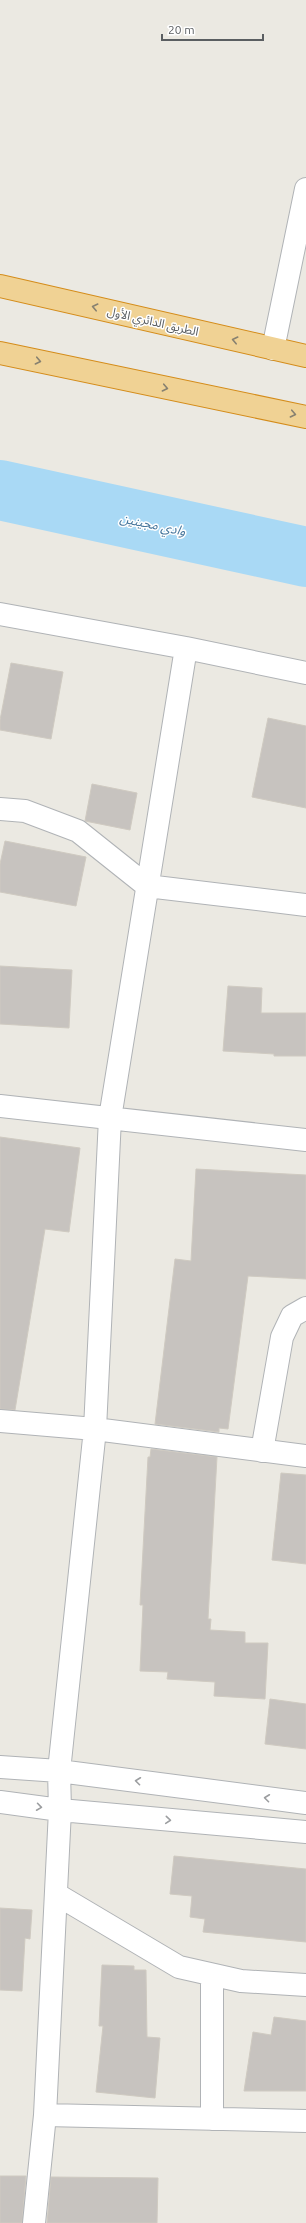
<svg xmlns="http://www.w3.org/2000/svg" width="306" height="2223" font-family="Ubuntu,'Noto Sans Arabic',sans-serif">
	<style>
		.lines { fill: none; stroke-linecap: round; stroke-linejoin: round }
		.river { stroke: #a9d9f5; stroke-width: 60 }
		.building { fill: #c7c3bf; stroke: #cfcac1 }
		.minor-casing { stroke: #b0b3b6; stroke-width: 24 }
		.highway-casing { stroke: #d48c1a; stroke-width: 24 }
		.minor { stroke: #fff; stroke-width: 22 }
		.highway { stroke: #f0d294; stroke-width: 22 }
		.oneway { stroke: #878170 }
		.oneway2 { stroke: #9c9ea0 }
		.labels { text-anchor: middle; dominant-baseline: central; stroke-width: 3; stroke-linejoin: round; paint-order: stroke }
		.street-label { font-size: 12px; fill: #5a5e61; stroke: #fff }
		.water-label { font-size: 13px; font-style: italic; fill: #46769c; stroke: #fff }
	</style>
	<rect width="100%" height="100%" fill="#ebe9e2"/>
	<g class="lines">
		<!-- river -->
		<path class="river" d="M0 490 306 557"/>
	</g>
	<!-- building -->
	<path class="building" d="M11 663 63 672 51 739 0 730V720Z
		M268 718 306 726V808L252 797Z
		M92 784 137 793 130 830 85 821Z
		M5 841 86 857 76 906 0 892V864Z
		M0 966 72 970 69 1028 0 1024Z
		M228 986 262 988 261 1013H306V1056H274V1054L223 1051Z
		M0 1137 80 1148 69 1232 45 1229 15 1410 0 1409Z
		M196 1169 306 1175V1279L248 1276 228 1429 219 1428V1432L155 1424 175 1259 191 1261Z
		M151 1449 217 1457 208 1619H211L210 1630 245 1632V1643H268L265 1699 214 1696 215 1682 167 1679 168 1672 140 1671 143 1605H140L148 1457H150Z
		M281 1473 306 1475V1564L272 1560Z
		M270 1699 306 1704V1749L265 1744Z
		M174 1856 306 1869V1942L203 1932 205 1919 190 1917 192 1896 170 1894Z
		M0 1908 32 1910 30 1939 25 1938 22 1991 0 1990Z
		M102 1965 134 1966V1970H146L147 2037 160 2038 155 2098 96 2092 103 2026H99Z
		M274 2017 306 2021V2091H244L253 2032 271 2035Z
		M0 2176H26L22 2223H0Z
		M51 2177 158 2178 157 2223H47Z"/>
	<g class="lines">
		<!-- minor casing -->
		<g class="minor-casing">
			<path id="minor" d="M273 349 306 189
				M0 614 186 648 306 673
				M186 648 110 1118 95 1429 59 1771 60 1810 45 2115 306 2121
				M0 809 25 811 78 831 147 886 306 905
				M0 1106 306 1140
				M0 1421 95 1429 306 1456
				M262 1451 282 1337 292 1316 306 1308
				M0 1767 59 1771 306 1803
				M0 1802 60 1810 306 1832
				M56 1894 179 1967 241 1981 306 1985
				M212 2119V1975
				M34 2223 45 2115"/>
		</g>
		<!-- highway casing -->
		<g class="highway-casing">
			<path id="highway" d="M0 286 306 356
				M0 353 306 417"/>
		</g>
		<!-- minor -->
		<use href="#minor" class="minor"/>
		<!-- highway -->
		<use href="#highway" class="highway"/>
	</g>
	<!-- one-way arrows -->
	<defs><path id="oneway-chevron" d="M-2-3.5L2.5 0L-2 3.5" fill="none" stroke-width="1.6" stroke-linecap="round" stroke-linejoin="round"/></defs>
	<g class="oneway">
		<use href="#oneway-chevron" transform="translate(95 307) rotate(-167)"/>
		<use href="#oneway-chevron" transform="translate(235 340) rotate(-167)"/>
		<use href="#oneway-chevron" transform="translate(38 361) rotate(12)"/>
		<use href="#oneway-chevron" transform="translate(165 388) rotate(12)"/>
		<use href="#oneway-chevron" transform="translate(293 414) rotate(12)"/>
	</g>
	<g class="oneway2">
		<use href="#oneway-chevron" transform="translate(138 1781) rotate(-173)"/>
		<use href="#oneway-chevron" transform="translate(267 1798) rotate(-173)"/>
		<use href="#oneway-chevron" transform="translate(39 1807) rotate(8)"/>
		<use href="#oneway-chevron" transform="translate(168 1820) rotate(5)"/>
	</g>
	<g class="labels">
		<!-- street labels -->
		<g class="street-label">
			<text transform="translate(153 321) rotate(13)">الطريق الدائري الأول</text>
		</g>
		<!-- water labels -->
		<g class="water-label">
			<text transform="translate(153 524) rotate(12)">وادي مجينين</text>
		</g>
	</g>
	<!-- scale -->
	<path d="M162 34v6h101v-6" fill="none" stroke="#5a5e61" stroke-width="2"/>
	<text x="168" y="34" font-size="12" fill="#5a5e61" stroke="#ffffff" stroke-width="3" paint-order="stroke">20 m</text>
</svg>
